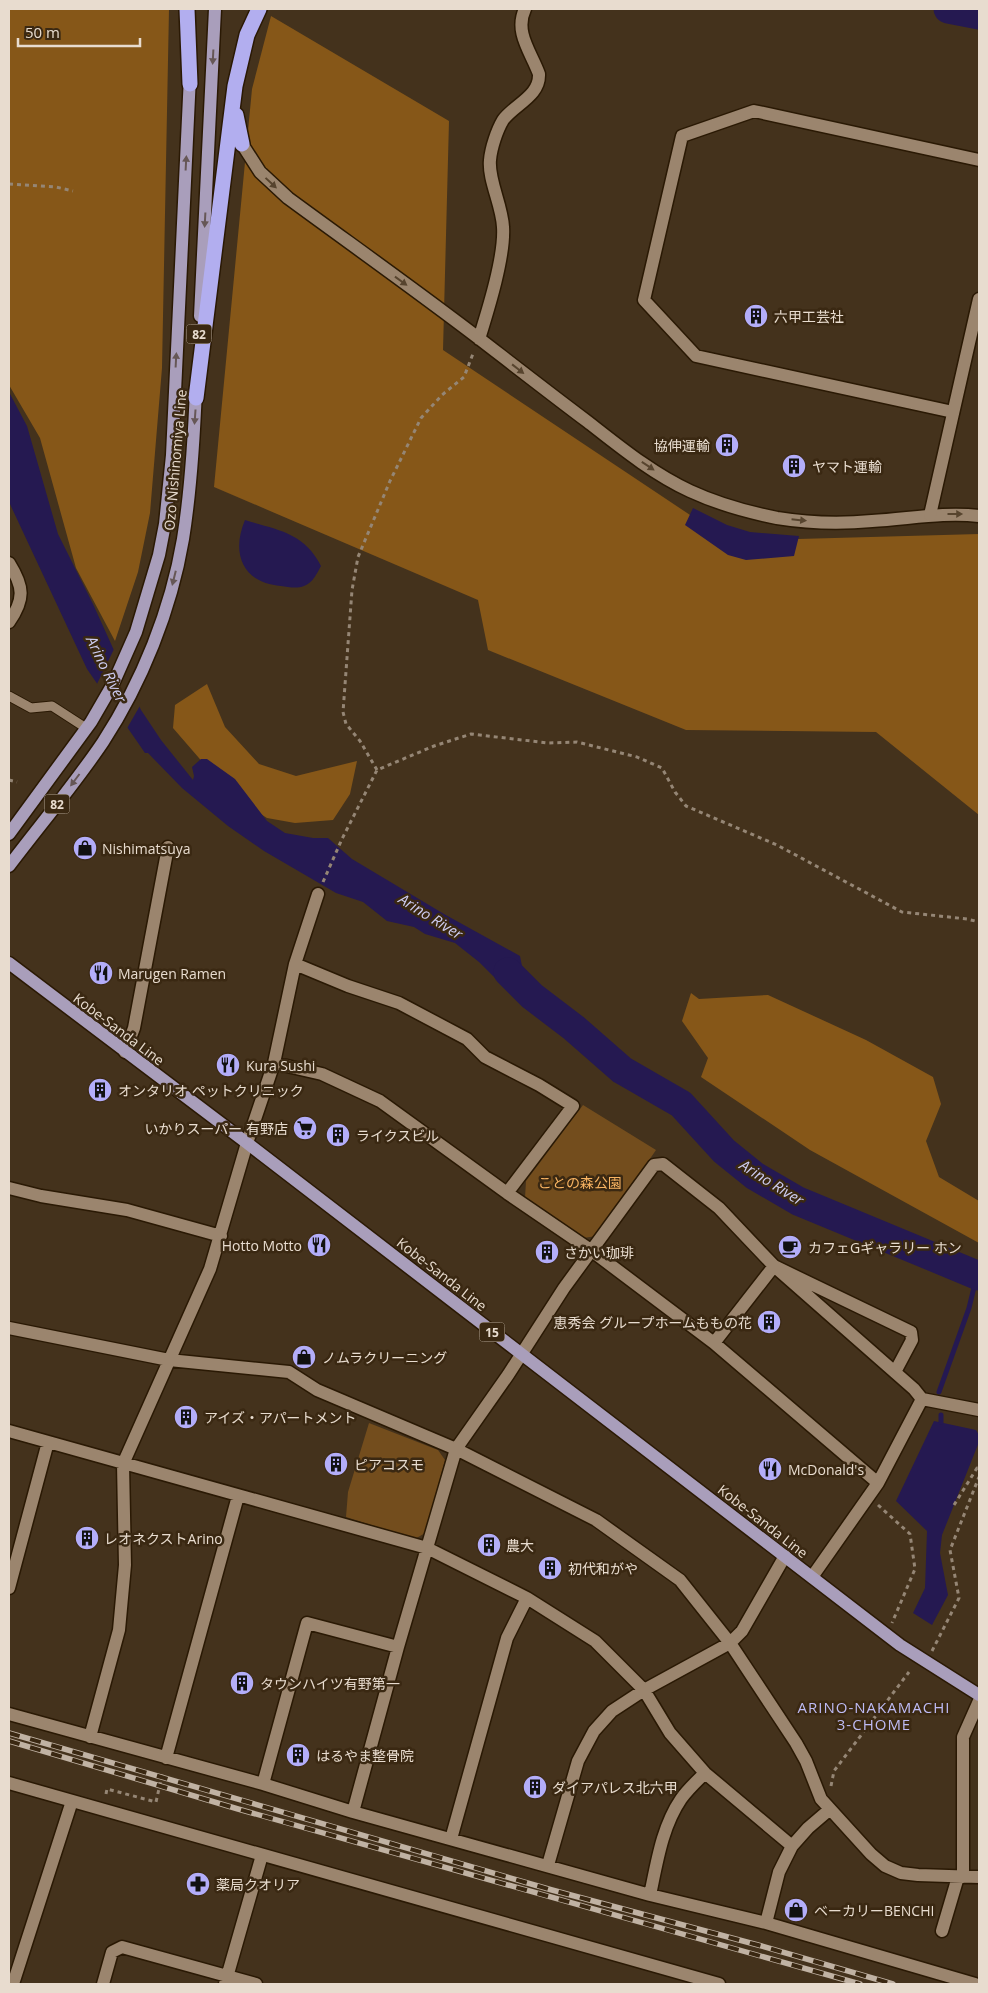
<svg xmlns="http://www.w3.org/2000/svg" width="988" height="1993" font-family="'Open Sans','Noto Sans JP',sans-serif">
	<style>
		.green { fill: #734d1d }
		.forest { fill: #865718 }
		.water { fill: #251951 }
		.pier { fill: #44321c }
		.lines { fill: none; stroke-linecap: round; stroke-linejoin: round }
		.stream { stroke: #251951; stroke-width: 5 }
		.river { stroke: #251951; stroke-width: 29 }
		.lane-casing { stroke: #2a1904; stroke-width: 11 }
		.street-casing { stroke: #2a1904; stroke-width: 15 }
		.secondary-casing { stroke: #2a1904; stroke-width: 15 }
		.primary-casing { stroke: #2a1904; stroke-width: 15 }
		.highway-casing { stroke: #2a1904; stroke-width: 18 }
		.path { stroke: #958675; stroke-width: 3; stroke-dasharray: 4 4; stroke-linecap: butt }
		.lane { stroke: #9b856e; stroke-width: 9 }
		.street { stroke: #9b856e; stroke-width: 12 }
		.secondary { stroke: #9b856e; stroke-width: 12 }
		.primary { stroke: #a99ebb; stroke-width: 12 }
		.highway { stroke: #b2aeef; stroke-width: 15 }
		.rail-casing { stroke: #c0b2a3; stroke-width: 5.5 }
		.rail { stroke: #3a2812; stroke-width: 4; stroke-dasharray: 11; stroke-linecap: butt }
		.oneway { fill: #665756 }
		.oneway2 { fill: #57442e }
		.labels { text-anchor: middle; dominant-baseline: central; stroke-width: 5; stroke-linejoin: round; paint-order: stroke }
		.shield { fill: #3a2812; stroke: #b4a696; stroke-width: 1 }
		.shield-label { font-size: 12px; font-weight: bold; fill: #e8dccf }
		.poi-label { font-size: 14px; fill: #e8dccf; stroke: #3a2812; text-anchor: start }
		.street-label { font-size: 14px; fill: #e8dccf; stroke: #3a2812 }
		.park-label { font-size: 14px; fill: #f9b462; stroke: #3a2812 }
		.water-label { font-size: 15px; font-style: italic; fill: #cecdf2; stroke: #3a2812 }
		.neighbourhood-label { font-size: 15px; letter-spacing: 1px; fill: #bebbf4; stroke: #3a2812 }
	</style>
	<rect width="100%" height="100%" fill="#44321c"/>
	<!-- green -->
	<path class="green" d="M583 1105 656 1150 597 1236 583 1238 525 1198 526 1181Z
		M369 1423 438 1450 445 1460 425 1533 415 1539 346 1517 348 1492Z"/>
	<!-- forest -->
	<path class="forest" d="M9 9H169L162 368 150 513 138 572 115 641 76 568 40 438 9 385Z
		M271 16 449 121 443 350 729 541 979 534V815L876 732 686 730 488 650 478 600 214 487 252 89Z
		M207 684 225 727 259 764 296 776 357 761 350 794 333 820 295 823 267 818 231 795 173 728 175 705Z
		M691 993 699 999 768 995 866 1040 933 1077 941 1104 926 1141 939 1177 979 1201V1243L810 1150 701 1077 708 1058 682 1021Z"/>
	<!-- water -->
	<path class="water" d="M9 392 27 426 58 534 93 604 141 710 161 740 193 780 194 776 192 767 201 759H207L235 779 267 821 285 833 313 838H328L352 859 444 914 520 956 522 966 545 991 532 1007 513 996 479 962 455 943 425 934 414 927 387 921 363 902 336 893 264 851 228 826 182 788 148 753H145L87 669 9 502Z
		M693 508 727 525 750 532 799 536 794 556 746 560 728 555 685 525Z
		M245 520C277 530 304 532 321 566 317 573 313 583 304 586 297 589 288 587 281 586 242 583 231 553 245 520Z
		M934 1421 976 1430 979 1435V1442L942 1535 940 1553 948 1595 932 1625 913 1613 925 1588 927 1531 896 1501Z"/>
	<!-- pier -->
	<path class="pier" d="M115 647 141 704 126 730 96 686Z"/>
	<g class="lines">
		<!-- stream -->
		<path class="stream" d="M939 1392 969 1308 977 1275
			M941 1415V1422"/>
		<!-- river -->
		<path class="river" d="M948 9 979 15
			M508 972 532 996 574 1028 622 1070 681 1104 724 1151 755 1176 798 1201 979 1276"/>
		<!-- lane casing -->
		<g class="lane-casing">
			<path id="lane" d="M9 696 31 708 52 706 86 728"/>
		</g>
		<!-- street casing -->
		<g class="street-casing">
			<path id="street" d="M242 144 260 172 288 198C352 245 417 291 481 340 516 367 552 395 588 422 620 447 653 474 690 491 718 504 747 512 777 518 808 523 841 524 872 521 909 519 943 512 979 516
				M479 339C488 310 505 256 503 227 502 205 488 180 490 160 491 148 497 130 503 120 515 104 540 96 539 74 531 52 514 32 525 9
				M953 412 696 356 644 300 682 136 754 111 979 160
				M9 563C24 587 25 599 9 622
				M295 964 348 986 399 1003 467 1039 485 1057 539 1085 573 1106 507 1193
				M125 1052 134 1028 168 847
				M274 1063 322 1074 380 1101 507 1193 592 1251 714 1343 878 1483
				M9 1188 41 1196 127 1210 221 1236
				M9 1328 169 1360 289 1372 317 1390 456 1449 596 1520 680 1580 730 1643 796 1743 806 1761 821 1799 871 1854 885 1866 901 1873 918 1875 979 1877
				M714 1343 774 1266 911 1332 912 1340 895 1372
				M9 1431 427 1548 527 1598 595 1641 644 1690 670 1733 705 1773 792 1846 808 1828 829 1810
				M812 1577 878 1483 922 1399 979 1410
				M9 1588 48 1442
				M9 1714 263 1784 353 1812 650 1895 766 1923 975 1984
				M90 1737 119 1630 125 1565 123 1464 210 1269 247 1143 274 1063 295 964 318 894
				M166 1758 238 1496
				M263 1784 307 1623 398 1647
				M353 1812 398 1647 456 1449 508 1375 564 1288 654 1165 663 1164 719 1208 774 1266 914 1389 922 1399
				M451 1839 507 1638 527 1598
				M548 1865 578 1761 594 1731 612 1711 644 1690 730 1643 742 1631 785 1556
				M963 1877V1737L979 1701
				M650 1895C657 1862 662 1827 681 1799 688 1789 697 1781 705 1773
				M766 1923 779 1872 792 1846
				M942 1931 958 1877
				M103 1984 112 1952 122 1947 256 1984
				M225 1984 262 1855"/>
		</g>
		<!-- secondary casing -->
		<g class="secondary-casing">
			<path id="secondary" d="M930 515 979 299
				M9 1783 719 1984
				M13 1984 72 1801"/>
		</g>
		<!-- primary casing -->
		<g class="primary-casing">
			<path id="primary" d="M200 316 215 9
				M9 834 91 722 113 684 136 632 159 555 165 524 172 455 190 76
				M9 866C40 825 74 785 103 742 142 682 171 610 183 539 191 489 194 439 196 388
				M9 963 247 1143 900 1645 979 1695"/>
		</g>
		<!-- highway casing -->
		<g class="highway-casing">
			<path id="highway" d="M187 9 190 84
				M236 115 242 144
				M196 398 235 86 247 35 259 9"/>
		</g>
		<!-- path -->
		<path class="path" d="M9 184 56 187 73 191
			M377 770 360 741 346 724 343 712 352 590 358 557 390 481 421 418 442 395 464 377 474 351
			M9 780 17 782
			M323 882 342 839 377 770 434 746 471 734 548 743 577 742 637 757 662 768 675 792 686 806 777 845 902 912 967 919 979 922
			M878 1505 910 1534 915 1569 892 1623
			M954 1505 977 1468 979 1469
			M932 1651 959 1598 950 1550 979 1477
			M831 1786 834 1771 909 1672
			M106 1794 107 1789 156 1802 163 1771"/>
		<!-- lane -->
		<use href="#lane" class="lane"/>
		<!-- street -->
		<use href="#street" class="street"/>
		<!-- secondary -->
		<use href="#secondary" class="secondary"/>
		<!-- primary -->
		<use href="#primary" class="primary"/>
		<!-- highway -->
		<use href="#highway" class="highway"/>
		<!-- rail casing -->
		<g class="rail-casing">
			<path id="rail" d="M9 1733 552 1890 758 1945 893 1984
				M9 1741 238 1809 860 1984"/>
		</g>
		<!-- rail -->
		<use href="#rail" class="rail"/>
	</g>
	<!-- one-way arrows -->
	<defs><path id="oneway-solid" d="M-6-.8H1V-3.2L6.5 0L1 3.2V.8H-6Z" transform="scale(1.25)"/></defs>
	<g class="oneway">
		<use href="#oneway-solid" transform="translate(213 57) rotate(93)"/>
		<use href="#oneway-solid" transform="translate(186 163) rotate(-87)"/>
		<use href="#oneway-solid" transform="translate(205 220) rotate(93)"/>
		<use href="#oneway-solid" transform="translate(176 360) rotate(-87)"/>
		<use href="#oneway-solid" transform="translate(195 417) rotate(94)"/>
		<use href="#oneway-solid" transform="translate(174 578) rotate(104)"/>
		<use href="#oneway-solid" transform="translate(75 780) rotate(127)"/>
	</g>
	<g class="oneway2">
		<use href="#oneway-solid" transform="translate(271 183) rotate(43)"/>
		<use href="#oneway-solid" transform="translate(401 281) rotate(36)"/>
		<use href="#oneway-solid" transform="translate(518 369) rotate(38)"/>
		<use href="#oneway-solid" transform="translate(648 466) rotate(34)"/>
		<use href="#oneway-solid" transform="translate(955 514)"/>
		<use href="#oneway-solid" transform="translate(799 520) rotate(6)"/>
	</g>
	<!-- icons -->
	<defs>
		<g id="building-disc" transform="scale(1.25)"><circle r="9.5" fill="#b3adf9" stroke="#3a2812"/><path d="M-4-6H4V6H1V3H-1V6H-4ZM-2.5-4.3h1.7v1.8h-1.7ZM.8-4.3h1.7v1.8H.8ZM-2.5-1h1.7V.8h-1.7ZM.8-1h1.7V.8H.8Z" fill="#111"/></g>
		<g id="shop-disc" transform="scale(1.25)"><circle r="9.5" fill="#b3adf9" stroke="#3a2812"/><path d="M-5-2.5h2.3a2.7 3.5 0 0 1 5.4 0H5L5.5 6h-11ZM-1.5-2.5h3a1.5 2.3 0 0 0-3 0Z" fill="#111"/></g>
		<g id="restaurant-disc" transform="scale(1.25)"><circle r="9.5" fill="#b3adf9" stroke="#3a2812"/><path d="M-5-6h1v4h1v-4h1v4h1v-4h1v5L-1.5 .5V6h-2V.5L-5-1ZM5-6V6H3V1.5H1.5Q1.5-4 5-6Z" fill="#111"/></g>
		<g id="supermarket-disc" transform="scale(1.25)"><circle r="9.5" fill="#b3adf9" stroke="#3a2812"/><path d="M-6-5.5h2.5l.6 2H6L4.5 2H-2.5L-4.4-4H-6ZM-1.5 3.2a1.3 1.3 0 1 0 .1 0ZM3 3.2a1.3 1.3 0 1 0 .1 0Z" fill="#111"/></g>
		<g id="cafe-disc" transform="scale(1.25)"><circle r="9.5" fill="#b3adf9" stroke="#3a2812"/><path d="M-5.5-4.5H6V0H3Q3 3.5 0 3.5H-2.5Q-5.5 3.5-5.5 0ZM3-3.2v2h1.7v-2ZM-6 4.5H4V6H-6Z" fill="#111"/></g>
		<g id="pharmacy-disc" transform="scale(1.25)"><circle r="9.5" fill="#b3adf9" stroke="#3a2812"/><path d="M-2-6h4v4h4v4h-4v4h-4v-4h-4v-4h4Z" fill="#111"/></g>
	</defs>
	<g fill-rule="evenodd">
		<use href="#building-disc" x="756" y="316"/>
		<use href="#building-disc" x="727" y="445"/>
		<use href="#building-disc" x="794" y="466"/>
		<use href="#shop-disc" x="85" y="848"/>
		<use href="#restaurant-disc" x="101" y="973"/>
		<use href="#restaurant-disc" x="228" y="1065"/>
		<use href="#building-disc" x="100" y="1090"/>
		<use href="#supermarket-disc" x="305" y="1128"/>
		<use href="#building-disc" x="338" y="1135"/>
		<use href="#restaurant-disc" x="319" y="1245"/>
		<use href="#cafe-disc" x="790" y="1247"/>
		<use href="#building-disc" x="547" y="1252"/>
		<use href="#building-disc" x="769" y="1322"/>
		<use href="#shop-disc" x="304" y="1357"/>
		<use href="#building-disc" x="186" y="1417"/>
		<use href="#building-disc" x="336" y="1464"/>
		<use href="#restaurant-disc" x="770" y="1469"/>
		<use href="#building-disc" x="87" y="1538"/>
		<use href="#building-disc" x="489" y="1545"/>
		<use href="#building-disc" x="550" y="1568"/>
		<use href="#building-disc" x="242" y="1683"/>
		<use href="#building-disc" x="298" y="1755"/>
		<use href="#building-disc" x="535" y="1787"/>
		<use href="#pharmacy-disc" x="198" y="1884"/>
		<use href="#shop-disc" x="796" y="1910"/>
	</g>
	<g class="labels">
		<!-- shield labels -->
		<g class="shield">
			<rect x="186.5" y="324.5" width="25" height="19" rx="4"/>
			<rect x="44.5" y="794.5" width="25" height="19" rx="4"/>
			<rect x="479.5" y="1322.5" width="25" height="19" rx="4"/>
		</g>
		<g class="shield-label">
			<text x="199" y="334">82</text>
			<text x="57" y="804">82</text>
			<text x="492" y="1332">15</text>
		</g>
		<!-- poi labels -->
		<g class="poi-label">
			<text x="774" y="316">六甲工芸社</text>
			<text x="710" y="445" text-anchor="end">協伸運輸</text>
			<text x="812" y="466">ヤマト運輸</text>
			<text x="102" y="848">Nishimatsuya</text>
			<text x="118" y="973">Marugen Ramen</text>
			<text x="246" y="1065">Kura Sushi</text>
			<text x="118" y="1090">オンタリオ ペットクリニック</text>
			<text x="288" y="1128" text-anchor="end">いかりスーパー 有野店</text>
			<text x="356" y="1135">ライクスビル</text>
			<text x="302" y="1245" text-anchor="end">Hotto Motto</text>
			<text x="808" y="1247">カフェGギャラリー ホン</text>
			<text x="564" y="1252">さかい珈琲</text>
			<text x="752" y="1322" text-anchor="end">恵秀会 グループホームももの花</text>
			<text x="322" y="1357">ノムラクリーニング</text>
			<text x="204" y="1417">アイズ・アパートメント</text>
			<text x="354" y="1464">ピアコスモ</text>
			<text x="788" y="1469">McDonald's</text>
			<text x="104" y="1538">レオネクストArino</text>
			<text x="506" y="1545">農大</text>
			<text x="568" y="1568">初代和がや</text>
			<text x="260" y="1683">タウンハイツ有野第一</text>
			<text x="316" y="1755">はるやま整骨院</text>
			<text x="552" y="1787">ダイアパレス北六甲</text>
			<text x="216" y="1884">薬局クオリア</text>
			<text x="814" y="1910">ベーカリーBENCHI</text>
		</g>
		<!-- street labels -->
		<g class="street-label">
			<text transform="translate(175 460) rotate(-85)">Ozo Nishinomiya Line</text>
			<text transform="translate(119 1029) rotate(37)">Kobe-Sanda Line</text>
			<text transform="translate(442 1274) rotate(38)">Kobe-Sanda Line</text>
			<text transform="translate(763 1521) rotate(38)">Kobe-Sanda Line</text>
		</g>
		<!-- park labels -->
		<g class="park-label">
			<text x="580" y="1182">ことの森公園</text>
		</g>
		<!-- water labels -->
		<g class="water-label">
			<text transform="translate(107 669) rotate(64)">Arino River</text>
			<text transform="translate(431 916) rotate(32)">Arino River</text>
			<text transform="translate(772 1182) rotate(32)">Arino River</text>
		</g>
		<!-- neighbourhood labels -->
		<g class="neighbourhood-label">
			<text x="874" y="1707">ARINO-NAKAMACHI<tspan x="874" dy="17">3-CHOME</tspan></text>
		</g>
	</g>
	<!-- border -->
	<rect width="988" height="1993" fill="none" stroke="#e8dccf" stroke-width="20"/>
	<!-- scale -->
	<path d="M18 38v8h122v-8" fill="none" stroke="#e8dccf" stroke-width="2.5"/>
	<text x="25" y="38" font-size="15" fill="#e8dccf" stroke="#3a2812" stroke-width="4" paint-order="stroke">50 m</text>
</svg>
